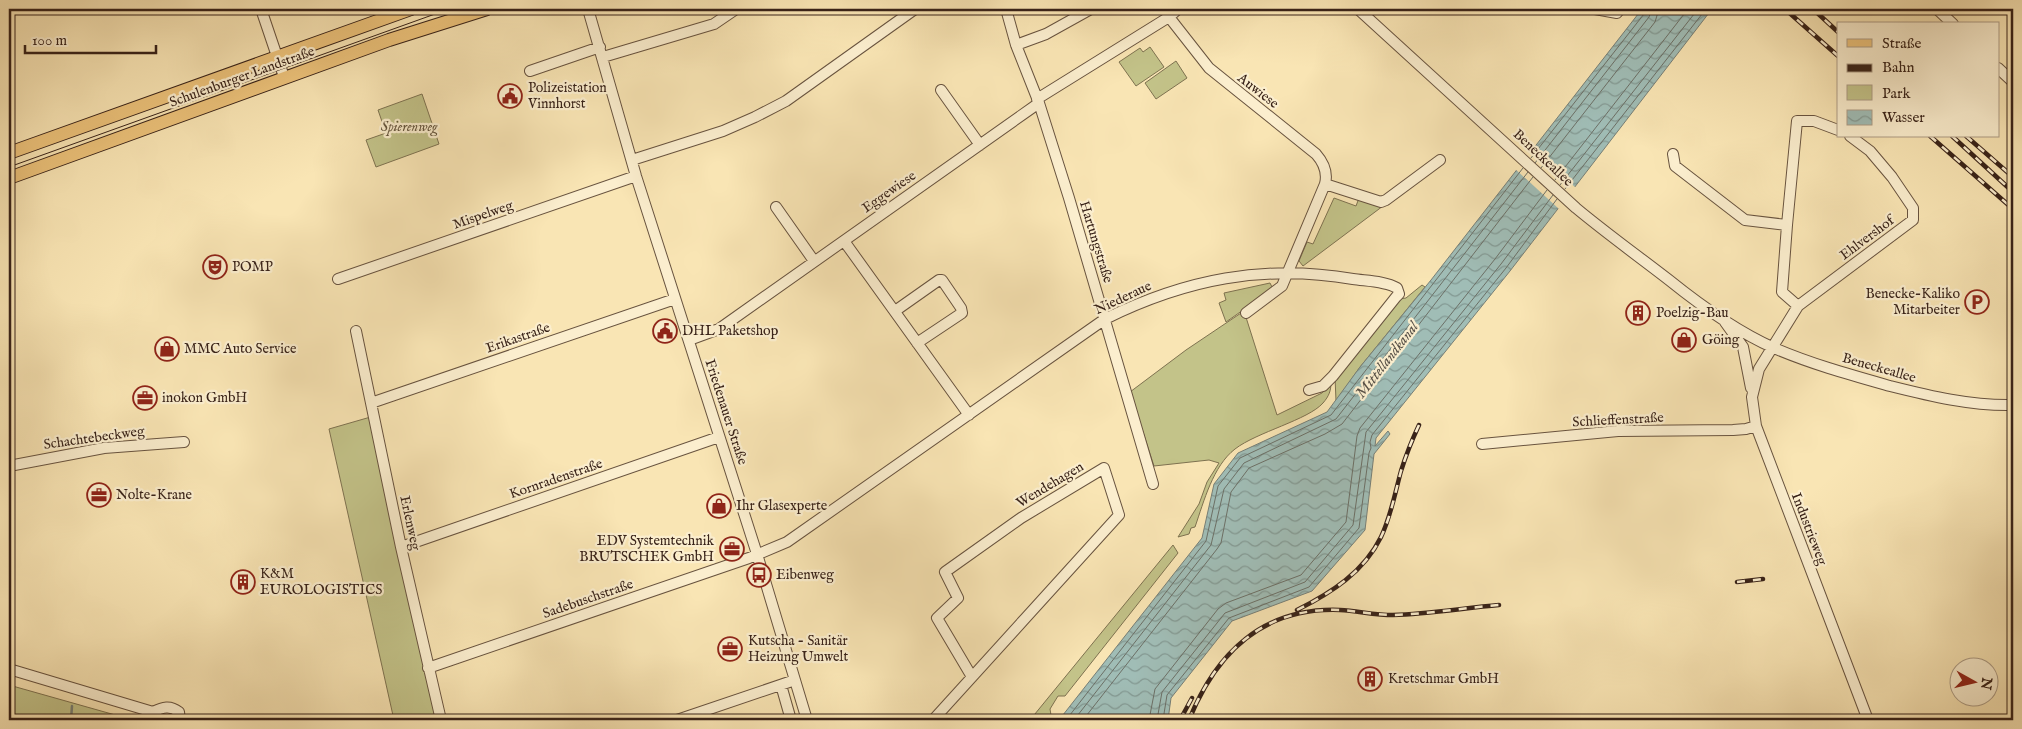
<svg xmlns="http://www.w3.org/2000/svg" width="2022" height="729" font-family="'IM FELL English',serif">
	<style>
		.green { fill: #c3c389; stroke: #7e7250 }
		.water { fill: url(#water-waves); stroke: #767f77 }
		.pier { fill: #f9e5b4 }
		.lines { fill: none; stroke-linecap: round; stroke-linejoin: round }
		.shore { stroke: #6c7067; stroke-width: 1 }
		.stream { stroke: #767f77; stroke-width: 2.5 }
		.minor-casing { stroke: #68533f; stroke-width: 12 }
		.major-casing { stroke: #382218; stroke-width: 14 }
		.minor { stroke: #fbeece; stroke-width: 10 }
		.major { stroke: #ecc27a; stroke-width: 12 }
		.tram { stroke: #382218; stroke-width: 1 }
		.rail-casing { stroke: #382218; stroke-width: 4.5 }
		.rail { stroke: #fbeece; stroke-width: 2.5; stroke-dasharray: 8; stroke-linecap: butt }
		.labels { text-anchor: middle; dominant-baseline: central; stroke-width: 4.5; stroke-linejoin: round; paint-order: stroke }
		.street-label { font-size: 14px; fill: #382218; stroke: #fbeece }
		.poi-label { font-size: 14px; fill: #382218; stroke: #fbeece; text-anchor: start }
		.park-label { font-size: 14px; font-style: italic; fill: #62523a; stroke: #fbeece }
		.water-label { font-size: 15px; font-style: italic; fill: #575047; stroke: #fbeece }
	</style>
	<defs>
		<pattern id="water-waves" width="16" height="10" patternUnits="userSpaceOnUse" patternTransform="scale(1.25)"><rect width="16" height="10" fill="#a0bdb6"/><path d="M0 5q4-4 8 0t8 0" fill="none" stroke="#839993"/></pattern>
	</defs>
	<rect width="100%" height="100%" fill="#f9e5b4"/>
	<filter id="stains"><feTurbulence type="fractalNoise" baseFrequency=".004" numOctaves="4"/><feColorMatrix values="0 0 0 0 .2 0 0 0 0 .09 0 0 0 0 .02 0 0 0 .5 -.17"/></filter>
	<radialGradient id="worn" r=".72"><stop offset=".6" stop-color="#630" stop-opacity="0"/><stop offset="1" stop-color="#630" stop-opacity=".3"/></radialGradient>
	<!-- green -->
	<path class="green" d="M1150 47 1164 67 1136 86 1119 62 1140 48 1143 52Z
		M1176 61 1187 78 1156 99 1145 83Z
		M422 94 439 144 376 167 366 140 386 133 378 110Z
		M1334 198 1356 206 1359 198 1383 206 1303 266 1299 261 1307 242 1313 244Z
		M1270 283 1273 289 1226 322 1219 303 1226 300 1224 293Z
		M1422 285 1425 287 1360 367 1336 401 1335 377 1398 299 1406 298Z
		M1244 311 1277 415 1322 393 1331 382C1331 391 1329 396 1323 403 1308 420 1257 432 1235 449 1213 466 1204 501 1195 527L1191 528 1189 534 1178 537 1199 504 1207 482 1219 463 1209 460 1154 466 1130 392 1186 350Z
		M374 416 443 720H394L329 429Z
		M1173 545 1178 553 1065 696H1058L1050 709 1051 715 1047 720H1030Z
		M9 685 133 720H9Z"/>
	<!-- water -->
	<path class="water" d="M1642 9H1712L1510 271 1376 438 1375 446 1388 431 1390 434 1374 454 1365 530 1312 591 1232 621 1171 698 1168 720H1059L1202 538 1214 484 1238 453 1327 412 1360 367 1431 280Z"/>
	<!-- pier -->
	<path class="pier" d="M1530 147 1576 188 1559 209 1514 168Z"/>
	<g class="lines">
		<!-- shore -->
		<path class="shore" d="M1531 158 1644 14 1645 9
			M1535 163 1649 17 1652 9
			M1541 168 1655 22 1659 9
			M1555 180 1688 9
			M1560 185 1698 9
			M1565 189 1706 9
			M1066 720 1206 541 1218 486 1240 458 1331 415 1523 168
			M1074 720 1211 545 1224 489 1244 463 1336 419 1528 172
			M1083 720 1217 549 1221 543 1231 492 1249 468 1325 434 1342 424 1533 177
			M1149 720 1155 689 1218 609 1226 603 1301 575 1346 522 1357 436 1360 428 1495 259 1547 190
			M1157 720 1162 692 1225 613 1305 582 1353 525 1366 432 1501 264 1553 195
			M1163 720 1167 695 1229 618 1309 587 1359 528 1369 453 1371 448 1370 442 1372 435 1506 268 1557 199"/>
		<!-- stream -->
		<path class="stream" d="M71 720 72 706"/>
		<!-- minor casing -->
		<g class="minor-casing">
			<path id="minor" d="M261 9 284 77
				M588 9 636 176 757 554 807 720
				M1006 9 1016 45 1039 103 1069 198 1153 484
				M1358 9 1576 208C1606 233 1638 256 1669 280 1700 305 1738 332 1774 348 1811 364 1851 375 1890 386 1930 396 1971 406 2013 405
				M1595 9 1617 13 1620 9
				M1937 9 1953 24
				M1169 17 1209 68 1316 154C1324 163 1328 172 1325 184L1282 286 1246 313
				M1016 45 1046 34 1091 9
				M603 57 714 24 736 9
				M1998 68 2013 82
				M530 71 600 47
				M941 90 980 145
				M1037 99 1169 17 1178 9
				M1850 136 1870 151 1892 177 1913 208V220L1798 306 1759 369 1752 397 1756 426 1868 720
				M1673 154 1675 166 1745 220 1787 225 1782 292 1798 306
				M632 160 723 131 755 117 786 101 915 9
				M1325 184 1381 202 1386 200 1440 160
				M776 207 814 261
				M1787 225 1797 121H1814L1838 130
				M844 241 969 415
				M338 279 636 176
				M895 311 939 280H942L961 308 962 313 917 343
				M1725 322 1743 347 1751 388
				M356 331 401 547 441 720
				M689 340 719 329 1039 103
				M371 403 675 299
				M1482 444 1618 431 1733 430 1746 429 1756 426
				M9 466 104 448 184 442
				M401 547 719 437
				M428 668 749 558 787 542 1105 319C1186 279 1263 264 1353 279 1366 281 1385 281 1397 288L1399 294 1396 297 1333 376 1323 386 1309 390
				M9 669 153 712 158 720
				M781 685 791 720
				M153 712C163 707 170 705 179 712L180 720
				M677 720 795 680
				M933 720C995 652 1057 583 1119 515L1104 468 1021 518 945 572 958 598 937 618 972 677"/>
		</g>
		<!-- major casing -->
		<g class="major-casing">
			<path id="major" d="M9 153 411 9
				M9 178 389 40 487 9"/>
		</g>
		<!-- minor -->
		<use href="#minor" class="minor"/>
		<!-- major -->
		<use href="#major" class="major"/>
		<!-- tram -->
		<path class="tram" d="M9 167 449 9"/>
		<!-- rail casing -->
		<g class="rail-casing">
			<path id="rail" d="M1785 9 1838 56
				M1813 9 1838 32
				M1930 136 2013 209
				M1952 136 2013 192
				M1966 136 2013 177
				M1737 582 1763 579
				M1297 610C1331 593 1364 572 1381 537 1391 516 1395 493 1401 471 1406 455 1412 440 1419 425
				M1180 720 1192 698
				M1189 720C1216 653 1263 607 1340 610 1358 611 1375 615 1393 615 1428 614 1464 608 1499 605"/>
		</g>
		<!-- rail -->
		<use href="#rail" class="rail"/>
	</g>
	<!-- icons -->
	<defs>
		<g id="civic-ring" transform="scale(1.25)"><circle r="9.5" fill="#fbeece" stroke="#8f2418" stroke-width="1.5"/><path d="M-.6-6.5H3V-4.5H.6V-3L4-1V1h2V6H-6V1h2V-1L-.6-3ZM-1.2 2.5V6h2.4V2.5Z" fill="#8f2418"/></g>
		<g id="theatre-ring" transform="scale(1.25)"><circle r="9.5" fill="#fbeece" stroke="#8f2418" stroke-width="1.5"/><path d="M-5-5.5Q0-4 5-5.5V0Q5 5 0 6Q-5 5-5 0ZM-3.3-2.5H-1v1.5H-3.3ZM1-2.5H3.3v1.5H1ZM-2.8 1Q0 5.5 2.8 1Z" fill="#8f2418"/></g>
		<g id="parking-ring" transform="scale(1.25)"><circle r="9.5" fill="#fbeece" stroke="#8f2418" stroke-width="1.5"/><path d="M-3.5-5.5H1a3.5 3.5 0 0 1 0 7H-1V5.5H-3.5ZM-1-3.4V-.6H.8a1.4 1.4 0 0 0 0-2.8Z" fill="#8f2418"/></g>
		<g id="building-ring" transform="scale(1.25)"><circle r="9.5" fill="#fbeece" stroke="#8f2418" stroke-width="1.5"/><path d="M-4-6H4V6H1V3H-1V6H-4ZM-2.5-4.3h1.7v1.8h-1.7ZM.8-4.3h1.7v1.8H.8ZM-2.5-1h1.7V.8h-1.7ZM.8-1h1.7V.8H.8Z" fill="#8f2418"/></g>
		<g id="shop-ring" transform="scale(1.25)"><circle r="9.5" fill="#fbeece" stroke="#8f2418" stroke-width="1.5"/><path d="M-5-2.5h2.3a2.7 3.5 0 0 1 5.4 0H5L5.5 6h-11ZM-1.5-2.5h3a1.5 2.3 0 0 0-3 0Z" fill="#8f2418"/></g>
		<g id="office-ring" transform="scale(1.25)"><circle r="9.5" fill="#fbeece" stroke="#8f2418" stroke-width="1.5"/><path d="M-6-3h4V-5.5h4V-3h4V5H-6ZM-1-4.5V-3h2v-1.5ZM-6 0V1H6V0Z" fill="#8f2418"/></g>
		<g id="bus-ring" transform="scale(1.25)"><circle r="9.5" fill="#fbeece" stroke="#8f2418" stroke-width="1.5"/><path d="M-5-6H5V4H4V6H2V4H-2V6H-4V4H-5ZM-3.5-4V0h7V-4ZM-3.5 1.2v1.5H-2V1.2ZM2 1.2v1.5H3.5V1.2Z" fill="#8f2418"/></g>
	</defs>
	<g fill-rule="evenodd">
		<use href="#civic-ring" x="510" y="96"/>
		<use href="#theatre-ring" x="215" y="267"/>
		<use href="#parking-ring" x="1977" y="302"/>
		<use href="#building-ring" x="1638" y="313"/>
		<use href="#civic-ring" x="665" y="331"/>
		<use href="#shop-ring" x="1684" y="340"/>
		<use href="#shop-ring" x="167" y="349"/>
		<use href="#office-ring" x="145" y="398"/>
		<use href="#office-ring" x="99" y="495"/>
		<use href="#shop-ring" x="719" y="506"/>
		<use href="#office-ring" x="732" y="549"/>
		<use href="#bus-ring" x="759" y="575"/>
		<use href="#building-ring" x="243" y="582"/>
		<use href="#office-ring" x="730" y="649"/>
		<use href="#building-ring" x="1370" y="679"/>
	</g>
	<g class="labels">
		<!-- street labels -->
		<g class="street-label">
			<text transform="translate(242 77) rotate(-20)">Schulenburger Landstraße</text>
			<text transform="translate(1258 91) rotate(38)">Auwiese</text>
			<text transform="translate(1543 158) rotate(43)">Beneckeallee</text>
			<text transform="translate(889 192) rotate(-35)">Eggewiese</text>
			<text transform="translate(483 215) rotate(-19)">Mispelweg</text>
			<text transform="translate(1867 238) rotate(-37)">Ehlvershof</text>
			<text transform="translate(1096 242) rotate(73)">Hartungstraße</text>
			<text transform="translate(1123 298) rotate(-25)">Niederaue</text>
			<text transform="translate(518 338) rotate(-19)">Erikastraße</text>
			<text transform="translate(1879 368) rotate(16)">Beneckeallee</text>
			<text transform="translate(726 412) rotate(72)">Friedenauer Straße</text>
			<text transform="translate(1618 420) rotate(-3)">Schlieffenstraße</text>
			<text transform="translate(94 438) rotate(-8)">Schachtebeckweg</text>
			<text transform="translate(556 479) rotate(-19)">Kornradenstraße</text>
			<text transform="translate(1050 485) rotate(-31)">Wendehagen</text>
			<text transform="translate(410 523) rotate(78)">Erlenweg</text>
			<text transform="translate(1809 529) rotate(69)">Industrieweg</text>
			<text transform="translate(588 599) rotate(-19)">Sadebuschstraße</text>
		</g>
		<!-- poi labels -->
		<g class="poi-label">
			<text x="528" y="88">Polizeistation<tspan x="528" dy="16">Vinnhorst</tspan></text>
			<text x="232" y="267">POMP</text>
			<text x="1960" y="294" text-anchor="end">Benecke-Kaliko<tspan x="1960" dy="16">Mitarbeiter</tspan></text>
			<text x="1656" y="313">Poelzig-Bau</text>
			<text x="682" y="331">DHL Paketshop</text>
			<text x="1702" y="340">Göing</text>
			<text x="184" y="349">MMC Auto Service</text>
			<text x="162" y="398">inokon GmbH</text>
			<text x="116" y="495">Nolte-Krane</text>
			<text x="736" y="506">Ihr Glasexperte</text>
			<text x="714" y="541" text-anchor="end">EDV Systemtechnik<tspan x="714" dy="16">BRUTSCHEK GmbH</tspan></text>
			<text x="260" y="574">K&amp;M<tspan x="260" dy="16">EUROLOGISTICS</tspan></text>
			<text x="776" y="575">Eibenweg</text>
			<text x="748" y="641">Kutscha - Sanitär<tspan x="748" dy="16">Heizung Umwelt</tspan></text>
			<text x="1388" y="679">Kretschmar GmbH</text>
		</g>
		<!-- park labels -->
		<g class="park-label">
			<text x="409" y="127">Spierenweg</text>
		</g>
		<!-- water labels -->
		<g class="water-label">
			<text transform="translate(1387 360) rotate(-52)">Mittellandkanal</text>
		</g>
	</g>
	<!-- margin -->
	<rect width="2022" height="729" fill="none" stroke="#f9e5b4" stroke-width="30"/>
	<rect x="10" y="10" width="2002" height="709" fill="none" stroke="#382218" stroke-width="2.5"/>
	<rect x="15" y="15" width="1992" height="699" fill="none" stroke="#382218"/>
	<!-- legend -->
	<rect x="1837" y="22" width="162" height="115" fill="#fbeece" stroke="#ad9c85"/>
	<rect x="1847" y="39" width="25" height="8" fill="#ecc27a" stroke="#ad9c85"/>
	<text x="1882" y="48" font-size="15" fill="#382218">Straße</text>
	<rect x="1847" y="64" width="25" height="8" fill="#382218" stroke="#ad9c85"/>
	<text x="1882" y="72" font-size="15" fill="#382218">Bahn</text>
	<rect x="1847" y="85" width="25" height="15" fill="#c3c389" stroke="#ad9c85"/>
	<text x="1882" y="98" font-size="15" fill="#382218">Park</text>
	<rect x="1847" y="110" width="25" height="15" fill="url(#water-waves)" stroke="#ad9c85"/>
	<text x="1882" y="122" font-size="15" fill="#382218">Wasser</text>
	<!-- north arrow -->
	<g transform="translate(1974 682) rotate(98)"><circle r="24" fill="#fbeece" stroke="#ad9c85"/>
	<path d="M0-4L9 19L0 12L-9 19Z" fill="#8f2418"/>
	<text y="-8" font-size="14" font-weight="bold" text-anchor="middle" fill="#382218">N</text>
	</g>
	<!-- scale -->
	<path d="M25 45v8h131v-8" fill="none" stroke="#382218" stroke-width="2.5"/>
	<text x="32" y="45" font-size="15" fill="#382218" stroke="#fbeece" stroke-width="4" paint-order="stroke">100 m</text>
	<rect width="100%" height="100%" filter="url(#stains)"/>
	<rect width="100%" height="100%" fill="url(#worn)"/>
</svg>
